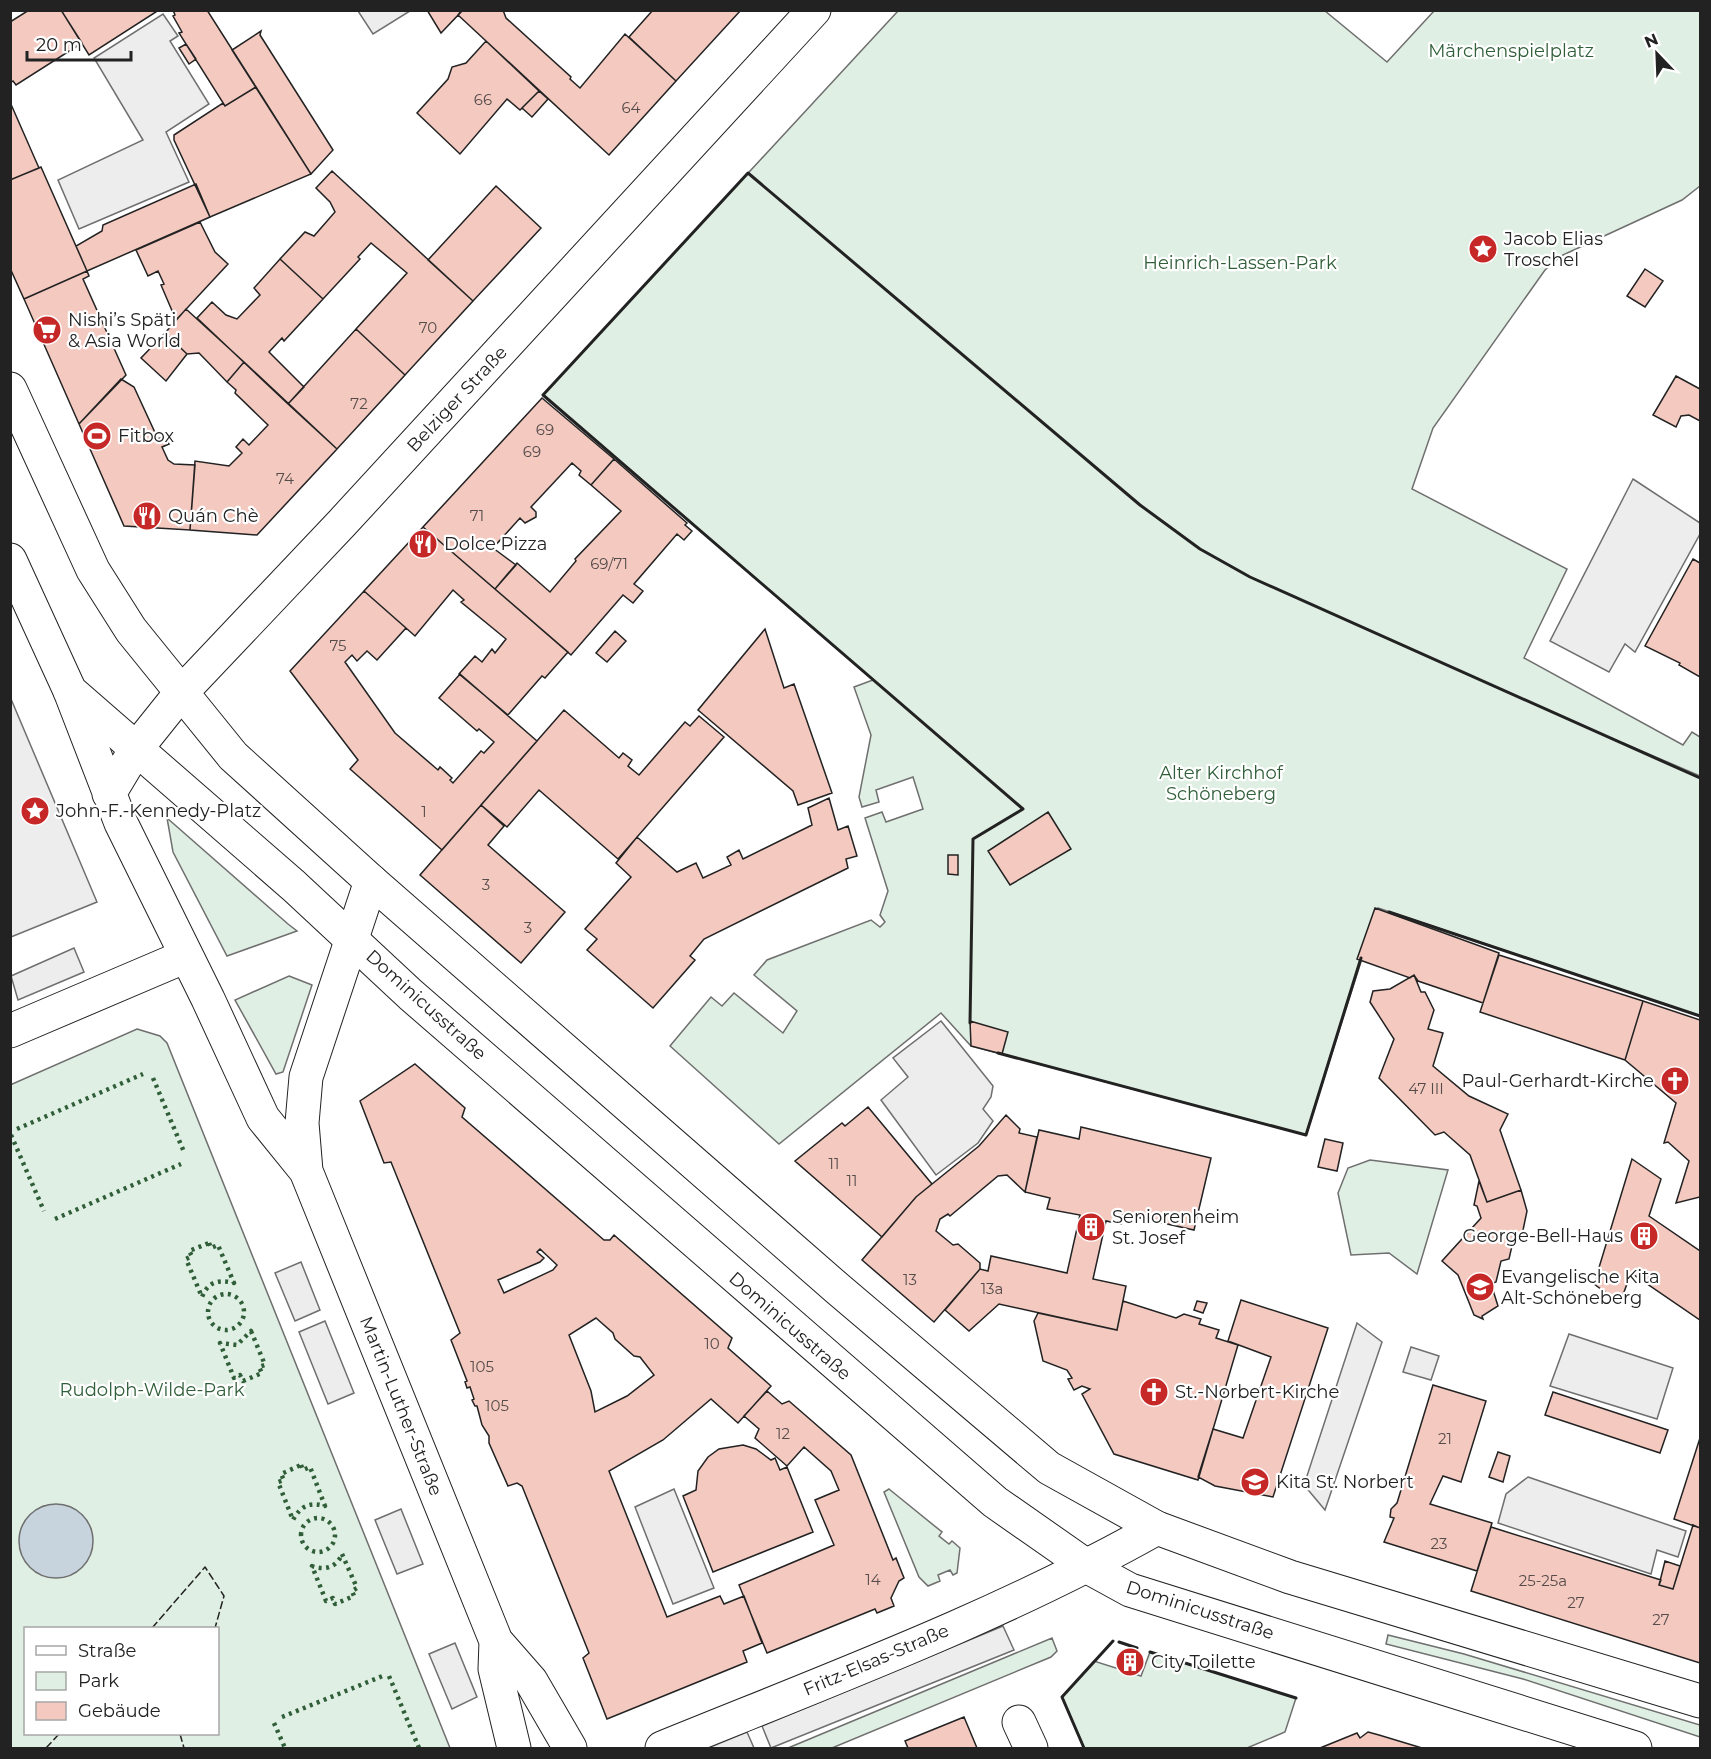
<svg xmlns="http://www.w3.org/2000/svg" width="1711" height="1759" font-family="Montserrat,sans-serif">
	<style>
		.green { fill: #e0efe3; stroke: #6f6f6f; stroke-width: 1.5; fill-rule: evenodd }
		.parking { fill: #ededed; stroke: #6f6f6f; stroke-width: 1.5 }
		.water { fill: #c7d3dd; stroke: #6f6f6f; stroke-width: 1.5 }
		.building { fill: #f3c9c0; stroke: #222; stroke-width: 1.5; fill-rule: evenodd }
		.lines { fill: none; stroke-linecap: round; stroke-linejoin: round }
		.minor-casing { stroke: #222; stroke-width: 35 }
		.major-casing { stroke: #222; stroke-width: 35 }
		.minor { stroke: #fff; stroke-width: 33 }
		.major { stroke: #fff; stroke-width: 33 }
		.hedge { stroke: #2f5e38; stroke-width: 4.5; stroke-dasharray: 3 4.5; stroke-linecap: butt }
		.fence { stroke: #222; stroke-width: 1.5; stroke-dasharray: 8 3; stroke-linecap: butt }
		.wall { stroke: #222; stroke-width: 3 }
		.labels { text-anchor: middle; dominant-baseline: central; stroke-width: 4.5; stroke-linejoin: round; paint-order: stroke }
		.number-label { font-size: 15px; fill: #564c4a }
		.park-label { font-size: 18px; fill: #2f5e38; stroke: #fff }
		.poi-label { font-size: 18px; fill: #222; stroke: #fff; text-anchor: start }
		.street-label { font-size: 18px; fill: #222; stroke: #fff }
	</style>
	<rect width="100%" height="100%" fill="#fff"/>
	<!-- green -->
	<path class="green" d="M898 11H1325L1387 62 1434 11H1700V186L1682 200 1561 256 1545 270 1433 428 1412 489 1567 569 1524 658 1683 745 1692 732 1700 737V776L1623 743 1700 778V1016L1378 908 1306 1135 971 1046 941 1013 779 1144 670 1046 711 997 722 1006 734 993 783 1033 797 1011 754 975 767 960 871 920 880 927 885 922 880 915 888 891 865 818 882 812 886 822 923 809 913 777 876 790 879 802 862 807 859 797 871 735 854 687 873 680 543 395Z
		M167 818 288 924 297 931 227 956 173 852Z
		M289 976 312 985 283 1072 276 1074 235 1000Z
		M137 1029 160 1036 167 1043 450 1748H11L10 1085ZM44 1506 77 1511 91 1529C88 1551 88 1565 66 1576L23 1557C16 1534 22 1517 44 1506ZM26 1628H218V1734H26Z
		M1370 1160 1448 1170 1417 1274 1389 1253 1351 1255 1338 1193 1348 1168Z
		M889 1489 942 1532 939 1536 949 1544 952 1541 960 1548 957 1573 953 1575 950 1570 938 1575 940 1581 928 1586 919 1577 884 1492Z
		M1388 1635 1464 1654 1700 1725V1737L1523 1679 1386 1644Z
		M1052 1638 1057 1651 1051 1657 832 1748H788Z
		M1150 1652 1296 1698 1285 1732 1247 1748H1084L1062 1697 1094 1661 1141 1676Z"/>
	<!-- parking -->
	<path class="parking" d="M358 11H410L373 34Z
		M163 14 178 36 170 41 209 104 166 132 189 182 79 229 58 180 143 140 94 58Z
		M1633 479 1700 523V534L1635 652 1625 644 1609 672 1550 641Z
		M11 699 97 902 11 937H10Z
		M74 948 84 972 18 1000 11 976Z
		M941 1021 993 1086 991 1097 983 1109 993 1121 978 1143 936 1175 881 1100 908 1077 893 1058Z
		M301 1262 320 1310 295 1321 275 1273Z
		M325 1321 354 1393 328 1404 299 1332Z
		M1357 1323 1382 1342 1325 1510 1304 1485Z
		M1569 1334 1673 1368 1657 1419 1550 1386Z
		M1411 1347 1439 1356 1431 1380 1403 1372Z
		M1528 1477 1686 1531 1678 1557 1657 1550 1651 1574 1498 1523 1506 1494Z
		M674 1489 714 1588 673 1604 635 1507Z
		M401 1509 423 1564 397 1574 375 1520Z
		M1003 1626 1014 1650 771 1748 762 1726Z
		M455 1643 477 1697 452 1709 429 1654Z
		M747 1732 754 1748H708Z"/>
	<!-- water -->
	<path class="water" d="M19 1541a37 37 0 1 1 74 0a37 37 0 1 1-74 0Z"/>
	<!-- building -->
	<path class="building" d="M29 10H61L82 43 16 85 13 81 10 83V22Z
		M61 10H159L89 55Z
		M173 10H207L256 87 225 106 179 33 182 32 173 16 175 15Z
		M427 10H460L461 12 441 33Z
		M462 10H503L506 18 571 77 570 79 580 88 625 34 676 81 609 155 458 15Z
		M653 10H741L676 81 629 37Z
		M261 31 260 35 333 150 311 174 232 50Z
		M486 41 539 91 520 110 507 99 460 154 417 113 448 79 452 67 466 63Z
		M186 44 196 59 189 64 179 48Z
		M256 87 311 174 210 217 174 140V135L223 103 225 106Z
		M539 91 548 99 532 117 522 108Z
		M10 102 39 168 10 180Z
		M41 167 87 271 24 299 10 268V180Z
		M332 171 473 301 405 375 356 329 407 273 371 243 358 257 360 259 323 299 280 259 305 232 314 236 335 212 330 202 316 188Z
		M196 184 210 217 87 271 76 246 102 231 103 225Z
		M496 186 541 228 473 301 428 260Z
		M200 222 215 252 228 264 176 320 161 285 164 284 158 271 148 276 136 250Z
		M280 259 323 299 284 341 282 338 269 352 304 387 288 404 197 318 212 302 226 315 237 319 260 295 254 288Z
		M1645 269 1663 281 1645 307 1627 296Z
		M87 271 89 276 83 279 126 375 79 424 24 299Z
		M186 309 244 362 227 382 199 353 187 354 165 333Z
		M356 329 405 375 337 449 288 404Z
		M165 333 187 354 166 381 141 358Z
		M244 362 337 449 257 535 190 530 195 461 229 466 242 453 236 447 243 439 249 445 268 425 235 393 236 390 227 382Z
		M1676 376 1700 389V421L1689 415 1681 416 1676 427 1653 415Z
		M121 379 134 387 158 439 165 436 169 444 162 447 168 460 174 464 195 465 190 530 124 526 79 424Z
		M542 398 614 459 591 485 579 475 581 471 572 463 531 507 536 512V517L525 523 520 518 493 548 516 565 495 589 423 527Z
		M614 459 687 523 685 525 692 531 684 540 677 534 634 584 643 591 633 603 623 595 571 655 495 589 517 563 550 592 576 561 575 559 621 511 591 485Z
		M423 527 568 652 545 678 542 676 508 715 459 674 475 656 482 662 492 649 495 653 506 639 461 602 464 600 453 590 415 636 364 591Z
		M1693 559 1700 563V677L1679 665 1680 663 1645 646Z
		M364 591 406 628 377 660 367 651 357 661 352 655 345 662 395 733 438 770 440 767 452 778 450 780 453 783 481 751 484 753 494 742 479 729 477 731 439 698 460 674 537 741 442 850 350 769 358 760 290 671Z
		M765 629 784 688 794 684 832 793 798 805 793 791 698 710Z
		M615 631 626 641 607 662 596 653Z
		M564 710 619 758 623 753 632 760 628 766 639 775 685 722 690 726 699 716 724 737 618 859 539 790 507 827 481 805Z
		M829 798 838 830 848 826 857 856 846 859 848 868 704 939 690 956 695 960 653 1008 587 950 597 939 585 929 631 877 616 863 637 837 677 872 696 863 703 878 731 865 727 857 739 850 743 859 812 825 808 808Z
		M481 805 504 826 488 845 565 912 521 963 420 875Z
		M1048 812 1071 849 1010 885 988 851Z
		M948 855H958V875L948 874Z
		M1375 908 1499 953 1483 1003 1418 981 1414 975 1410 978 1357 959Z
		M1499 955 1643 1001 1625 1060 1480 1012Z
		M1414 975 1421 992H1425L1434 1010 1428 1029 1443 1033 1433 1066 1469 1096 1508 1114 1500 1130 1521 1190 1487 1202 1470 1155 1444 1132 1435 1135 1379 1078 1394 1039 1370 1002 1373 991 1390 989Z
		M1643 1001 1700 1020V1197L1676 1203 1689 1161 1668 1142 1664 1143 1676 1103 1625 1060Z
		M970 1021 1008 1032 1002 1054 971 1046Z
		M415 1064 465 1108 462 1117 604 1240H610L614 1235 732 1338 728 1348 771 1386 738 1423 711 1399 663 1440 609 1471 667 1617 720 1596 724 1604 744 1596 762 1643 743 1651 747 1662 607 1719 583 1658 589 1653 522 1486 517 1483 508 1486 489 1443V1436L482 1425 477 1406H475L472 1400 474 1399 470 1387 467 1388 465 1382 467 1381 451 1340 460 1333 391 1162 384 1163 360 1101ZM540 1249 557 1265 553 1270 504 1293 498 1280 540 1262 544 1258 537 1252ZM596 1318 613 1333 615 1339 634 1356 640 1357 654 1375 627 1396 595 1412 591 1391 569 1335Z
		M868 1107 932 1184 916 1197 882 1237 795 1161 842 1123 845 1126Z
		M1006 1115 1020 1129 1019 1133 1037 1137 1025 1192 1007 1175 998 1176 950 1216 948 1214 940 1219 936 1231 953 1245 958 1244 980 1263V1269L934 1322 862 1260 916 1197 979 1146Z
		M1081 1127 1211 1158 1194 1230 1123 1214 1121 1224 1106 1221 1093 1279 1126 1286 1117 1330 999 1304 969 1331 945 1310 980 1269 988 1271 991 1256 1067 1273 1080 1215 1047 1209 1050 1198 1025 1192 1039 1130 1079 1139Z
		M1325 1139 1343 1143 1337 1171 1318 1167Z
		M1632 1159 1661 1179 1649 1216 1700 1251V1320L1631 1273 1620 1303 1594 1284Z
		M1479 1181 1487 1202 1521 1190 1527 1211 1522 1235 1514 1237 1509 1259 1501 1261 1496 1282 1491 1284 1498 1306 1482 1316 1483 1319 1474 1315 1458 1275 1442 1261 1481 1218 1477 1206 1474 1205Z
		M1241 1300 1328 1328 1273 1497 1215 1486 1198 1477 1213 1429 1243 1438 1271 1357 1228 1341Z
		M1123 1301 1176 1318 1184 1314 1201 1319 1199 1324 1219 1330 1216 1338 1238 1345 1198 1480 1114 1454 1082 1394 1090 1389 1082 1386 1074 1390 1068 1379 1072 1378 1067 1370 1043 1361 1034 1321 1038 1313 1117 1330Z
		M1197 1301 1207 1303 1203 1313 1194 1310Z
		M1433 1385 1486 1401 1461 1482 1443 1476 1430 1504 1492 1523 1477 1571 1384 1542 1394 1518 1390 1517 1391 1509 1397 1503Z
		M767 1391 782 1404 789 1401 851 1455 893 1560 896 1558 904 1578 899 1581 891 1598 894 1606 877 1613 875 1609 767 1653 739 1585 834 1545 815 1500 839 1490 831 1471 804 1447 787 1466 755 1438 759 1429 744 1416Z
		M1553 1392 1668 1430 1660 1453 1545 1415Z
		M1700 1438V1528L1674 1519Z
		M743 1445 756 1449 771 1460 775 1458 780 1470 787 1467 813 1532 713 1572 683 1496 696 1490 698 1471 708 1457 719 1449Z
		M1498 1452 1510 1456 1503 1482 1489 1477Z
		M1693 1525 1700 1528V1663L1471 1591 1491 1527 1661 1580 1659 1585 1673 1589Z
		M1665 1561 1680 1566 1673 1589 1659 1585Z
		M1121 1653 1143 1660 1139 1671 1117 1664Z
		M964 1717 977 1748H908L905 1741Z
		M1368 1732 1379 1735 1422 1748H1320L1357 1733 1360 1738Z"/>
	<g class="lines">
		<!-- minor casing -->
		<g class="minor-casing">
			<path id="minor" d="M70 691 121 823 208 999 263 1118 306 1171
				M109 794 136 749 180 694 342 523 814 10
				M371 881 306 1077 302 1123 306 1171 496 1641 531 1681 570 1748
				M10 1031 186 956
				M496 1641 495 1669 514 1748
				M1019 1722 1031 1748
				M662 1748C829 1680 999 1617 1157 1528"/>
		</g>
		<!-- major casing -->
		<g class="major-casing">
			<path id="major" d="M10 389 93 570 131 630 233 756 371 881 838 1289 1049 1468 1157 1528 1290 1577 1700 1701
				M10 560 70 691 294 886 411 995 995 1502 1088 1567 1130 1590 1635 1748"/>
		</g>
		<!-- minor -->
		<use href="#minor" class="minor"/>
		<!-- major -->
		<use href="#major" class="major"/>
		<!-- hedge -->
		<path class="hedge" d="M153 1078 184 1152
			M17 1129 143 1074
			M11 1135 44 1211
			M55 1219 181 1164
			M209 1243 211 1248 218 1245 234 1283C218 1279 208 1282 202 1297L186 1259 192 1256 189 1251Z
			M208 1312a18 18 0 1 1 36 0a18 18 0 1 1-36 0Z
			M251 1331 265 1365 259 1367 262 1373 243 1381 240 1375 234 1378 220 1343 237 1345Z
			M301 1465 303 1470 310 1467 325 1506C310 1502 301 1505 293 1520L278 1482 284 1480 281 1474Z
			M301 1535a17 17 0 1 1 34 0a17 17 0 1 1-34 0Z
			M342 1554 357 1588 352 1591 354 1596 335 1604 333 1598 326 1601 312 1566C325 1571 337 1567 342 1554Z
			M389 1676 419 1748
			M282 1717 385 1675
			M274 1723 285 1748"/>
		<!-- fence -->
		<path class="fence" d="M152 1628 205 1567 224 1596 215 1628
			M180 1734 184 1748
			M46 1748 59 1734"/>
		<!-- wall -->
		<path class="wall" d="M1389 912 1700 1016
			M970 1023 973 839 1023 809 543 395 748 173 1140 505 1200 549 1250 577 1700 778
			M998 1053 1306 1135 1361 958
			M1119 1642 1137 1648
			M1150 1652 1296 1698
			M1084 1748 1062 1697 1113 1641"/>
	</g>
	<!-- icons -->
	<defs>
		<g id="sight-disc" transform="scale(1.5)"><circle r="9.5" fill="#c62828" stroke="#fff"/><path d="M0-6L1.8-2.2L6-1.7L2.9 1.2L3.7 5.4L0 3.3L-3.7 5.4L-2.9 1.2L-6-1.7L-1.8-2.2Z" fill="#fff"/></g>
		<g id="supermarket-disc" transform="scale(1.5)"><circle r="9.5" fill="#c62828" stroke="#fff"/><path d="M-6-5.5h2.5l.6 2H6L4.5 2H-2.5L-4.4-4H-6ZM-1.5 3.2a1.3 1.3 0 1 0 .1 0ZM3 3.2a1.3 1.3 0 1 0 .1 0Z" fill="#fff"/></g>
		<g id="stadium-disc" transform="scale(1.5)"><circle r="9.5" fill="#c62828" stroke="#fff"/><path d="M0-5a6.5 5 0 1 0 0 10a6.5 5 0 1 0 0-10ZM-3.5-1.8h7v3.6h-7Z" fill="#fff"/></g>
		<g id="restaurant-disc" transform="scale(1.5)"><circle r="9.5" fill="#c62828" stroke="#fff"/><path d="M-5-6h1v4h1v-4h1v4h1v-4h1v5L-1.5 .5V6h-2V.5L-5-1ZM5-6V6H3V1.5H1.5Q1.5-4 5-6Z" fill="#fff"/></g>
		<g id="church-disc" transform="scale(1.5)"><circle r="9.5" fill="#c62828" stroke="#fff"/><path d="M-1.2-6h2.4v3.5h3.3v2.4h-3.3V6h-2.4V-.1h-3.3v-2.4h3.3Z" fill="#fff"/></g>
		<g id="building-disc" transform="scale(1.5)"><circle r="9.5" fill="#c62828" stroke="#fff"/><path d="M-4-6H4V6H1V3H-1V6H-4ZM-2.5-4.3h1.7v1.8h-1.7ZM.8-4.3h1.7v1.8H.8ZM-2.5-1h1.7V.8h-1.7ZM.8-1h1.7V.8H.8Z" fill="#fff"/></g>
		<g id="school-disc" transform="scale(1.5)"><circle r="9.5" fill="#c62828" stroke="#fff"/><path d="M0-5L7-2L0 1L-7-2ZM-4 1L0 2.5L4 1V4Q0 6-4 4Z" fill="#fff"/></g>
	</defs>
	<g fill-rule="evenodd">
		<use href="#sight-disc" x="1483" y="249"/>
		<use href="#supermarket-disc" x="47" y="330"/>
		<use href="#stadium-disc" x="97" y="436"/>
		<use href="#restaurant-disc" x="147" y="516"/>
		<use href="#restaurant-disc" x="423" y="544"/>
		<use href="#sight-disc" x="35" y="811"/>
		<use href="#church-disc" x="1675" y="1081"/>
		<use href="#building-disc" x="1091" y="1227"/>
		<use href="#building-disc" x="1644" y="1236"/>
		<use href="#school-disc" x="1480" y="1287"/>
		<use href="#church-disc" x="1154" y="1392"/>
		<use href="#school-disc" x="1255" y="1482"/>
		<use href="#building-disc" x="1130" y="1662"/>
	</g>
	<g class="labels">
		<!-- number labels -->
		<g class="number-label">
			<text x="483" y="99">66</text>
			<text x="631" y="107">64</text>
			<text x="428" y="327">70</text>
			<text x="359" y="403">72</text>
			<text x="545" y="429">69</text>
			<text x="532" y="451">69</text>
			<text x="285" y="478">74</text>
			<text x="477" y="515">71</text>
			<text x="609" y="563">69/71</text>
			<text x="338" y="645">75</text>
			<text x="424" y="811">1</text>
			<text x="486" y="884">3</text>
			<text x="528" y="927">3</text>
			<text x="1426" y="1088">47 III</text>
			<text x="834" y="1163">11</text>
			<text x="852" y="1180">11</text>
			<text x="910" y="1279">13</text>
			<text x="992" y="1288">13a</text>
			<text x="712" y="1343">10</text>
			<text x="482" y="1366">105</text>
			<text x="497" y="1405">105</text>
			<text x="783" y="1433">12</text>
			<text x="1445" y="1438">21</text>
			<text x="1439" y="1543">23</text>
			<text x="873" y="1579">14</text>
			<text x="1543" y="1580">25-25a</text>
			<text x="1576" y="1602">27</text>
			<text x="1661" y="1619">27</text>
		</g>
		<!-- park labels -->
		<g class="park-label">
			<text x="1511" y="51">Märchenspielplatz</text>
			<text x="1240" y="263">Heinrich-Lassen-Park</text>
			<text x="1221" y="773">Alter Kirchhof<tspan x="1221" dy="21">Schöneberg</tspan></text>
			<text x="152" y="1390">Rudolph-Wilde-Park</text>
		</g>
		<!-- poi labels -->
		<g class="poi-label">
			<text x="1504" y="239">Jacob Elias<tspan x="1504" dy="21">Troschel</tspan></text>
			<text x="68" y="320">Nishi’s Späti<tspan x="68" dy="21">&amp; Asia World</tspan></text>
			<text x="118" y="436">Fitbox</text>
			<text x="168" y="516">Quán Chè</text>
			<text x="444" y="544">Dolce Pizza</text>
			<text x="56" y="811">John-F.-Kennedy-Platz</text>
			<text x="1654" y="1081" text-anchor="end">Paul-Gerhardt-Kirche</text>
			<text x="1112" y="1217">Seniorenheim<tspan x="1112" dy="21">St. Josef</tspan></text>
			<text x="1623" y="1236" text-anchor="end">George-Bell-Haus</text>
			<text x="1501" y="1277">Evangelische Kita<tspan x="1501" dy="21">Alt-Schöneberg</tspan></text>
			<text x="1175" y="1392">St.-Norbert-Kirche</text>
			<text x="1276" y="1482">Kita St. Norbert</text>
			<text x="1151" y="1662">City Toilette</text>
		</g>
		<!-- street labels -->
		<g class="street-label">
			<text transform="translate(457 399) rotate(-47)">Belziger Straße</text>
			<text transform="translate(426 1005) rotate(42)">Dominicusstraße</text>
			<text transform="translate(790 1326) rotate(41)">Dominicusstraße</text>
			<text transform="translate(401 1406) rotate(68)">Martin-Luther-Straße</text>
			<text transform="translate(1200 1610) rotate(18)">Dominicusstraße</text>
			<text transform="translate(876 1660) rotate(-23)">Fritz-Elsas-Straße</text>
		</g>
	</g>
	<!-- border -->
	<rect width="1711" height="1759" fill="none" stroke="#222222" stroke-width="24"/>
	<!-- legend -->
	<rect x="24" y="1627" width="195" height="108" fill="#ffffff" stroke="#a7a7a7" stroke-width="1.5"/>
	<rect x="36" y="1646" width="30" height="9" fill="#ffffff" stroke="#a7a7a7" stroke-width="1.5"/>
	<text x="78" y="1657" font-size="18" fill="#222222">Straße</text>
	<rect x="36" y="1672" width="30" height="18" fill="#e0efe3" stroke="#a7a7a7" stroke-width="1.5"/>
	<text x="78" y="1687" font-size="18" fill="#222222">Park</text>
	<rect x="36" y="1702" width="30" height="18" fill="#f3c9c0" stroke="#a7a7a7" stroke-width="1.5"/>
	<text x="78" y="1717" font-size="18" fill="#222222">Gebäude</text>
	<!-- north arrow -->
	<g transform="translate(1657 54) rotate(337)" stroke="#ffffff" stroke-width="4.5" paint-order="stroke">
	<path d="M0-4.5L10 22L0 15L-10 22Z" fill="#222222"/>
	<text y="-9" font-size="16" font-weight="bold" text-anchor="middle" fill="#222222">N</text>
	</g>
	<!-- scale -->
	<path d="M27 51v9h104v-9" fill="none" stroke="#222222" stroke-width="3"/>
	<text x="36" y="51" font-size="18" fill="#222222" stroke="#ffffff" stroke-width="4.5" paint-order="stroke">20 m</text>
</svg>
